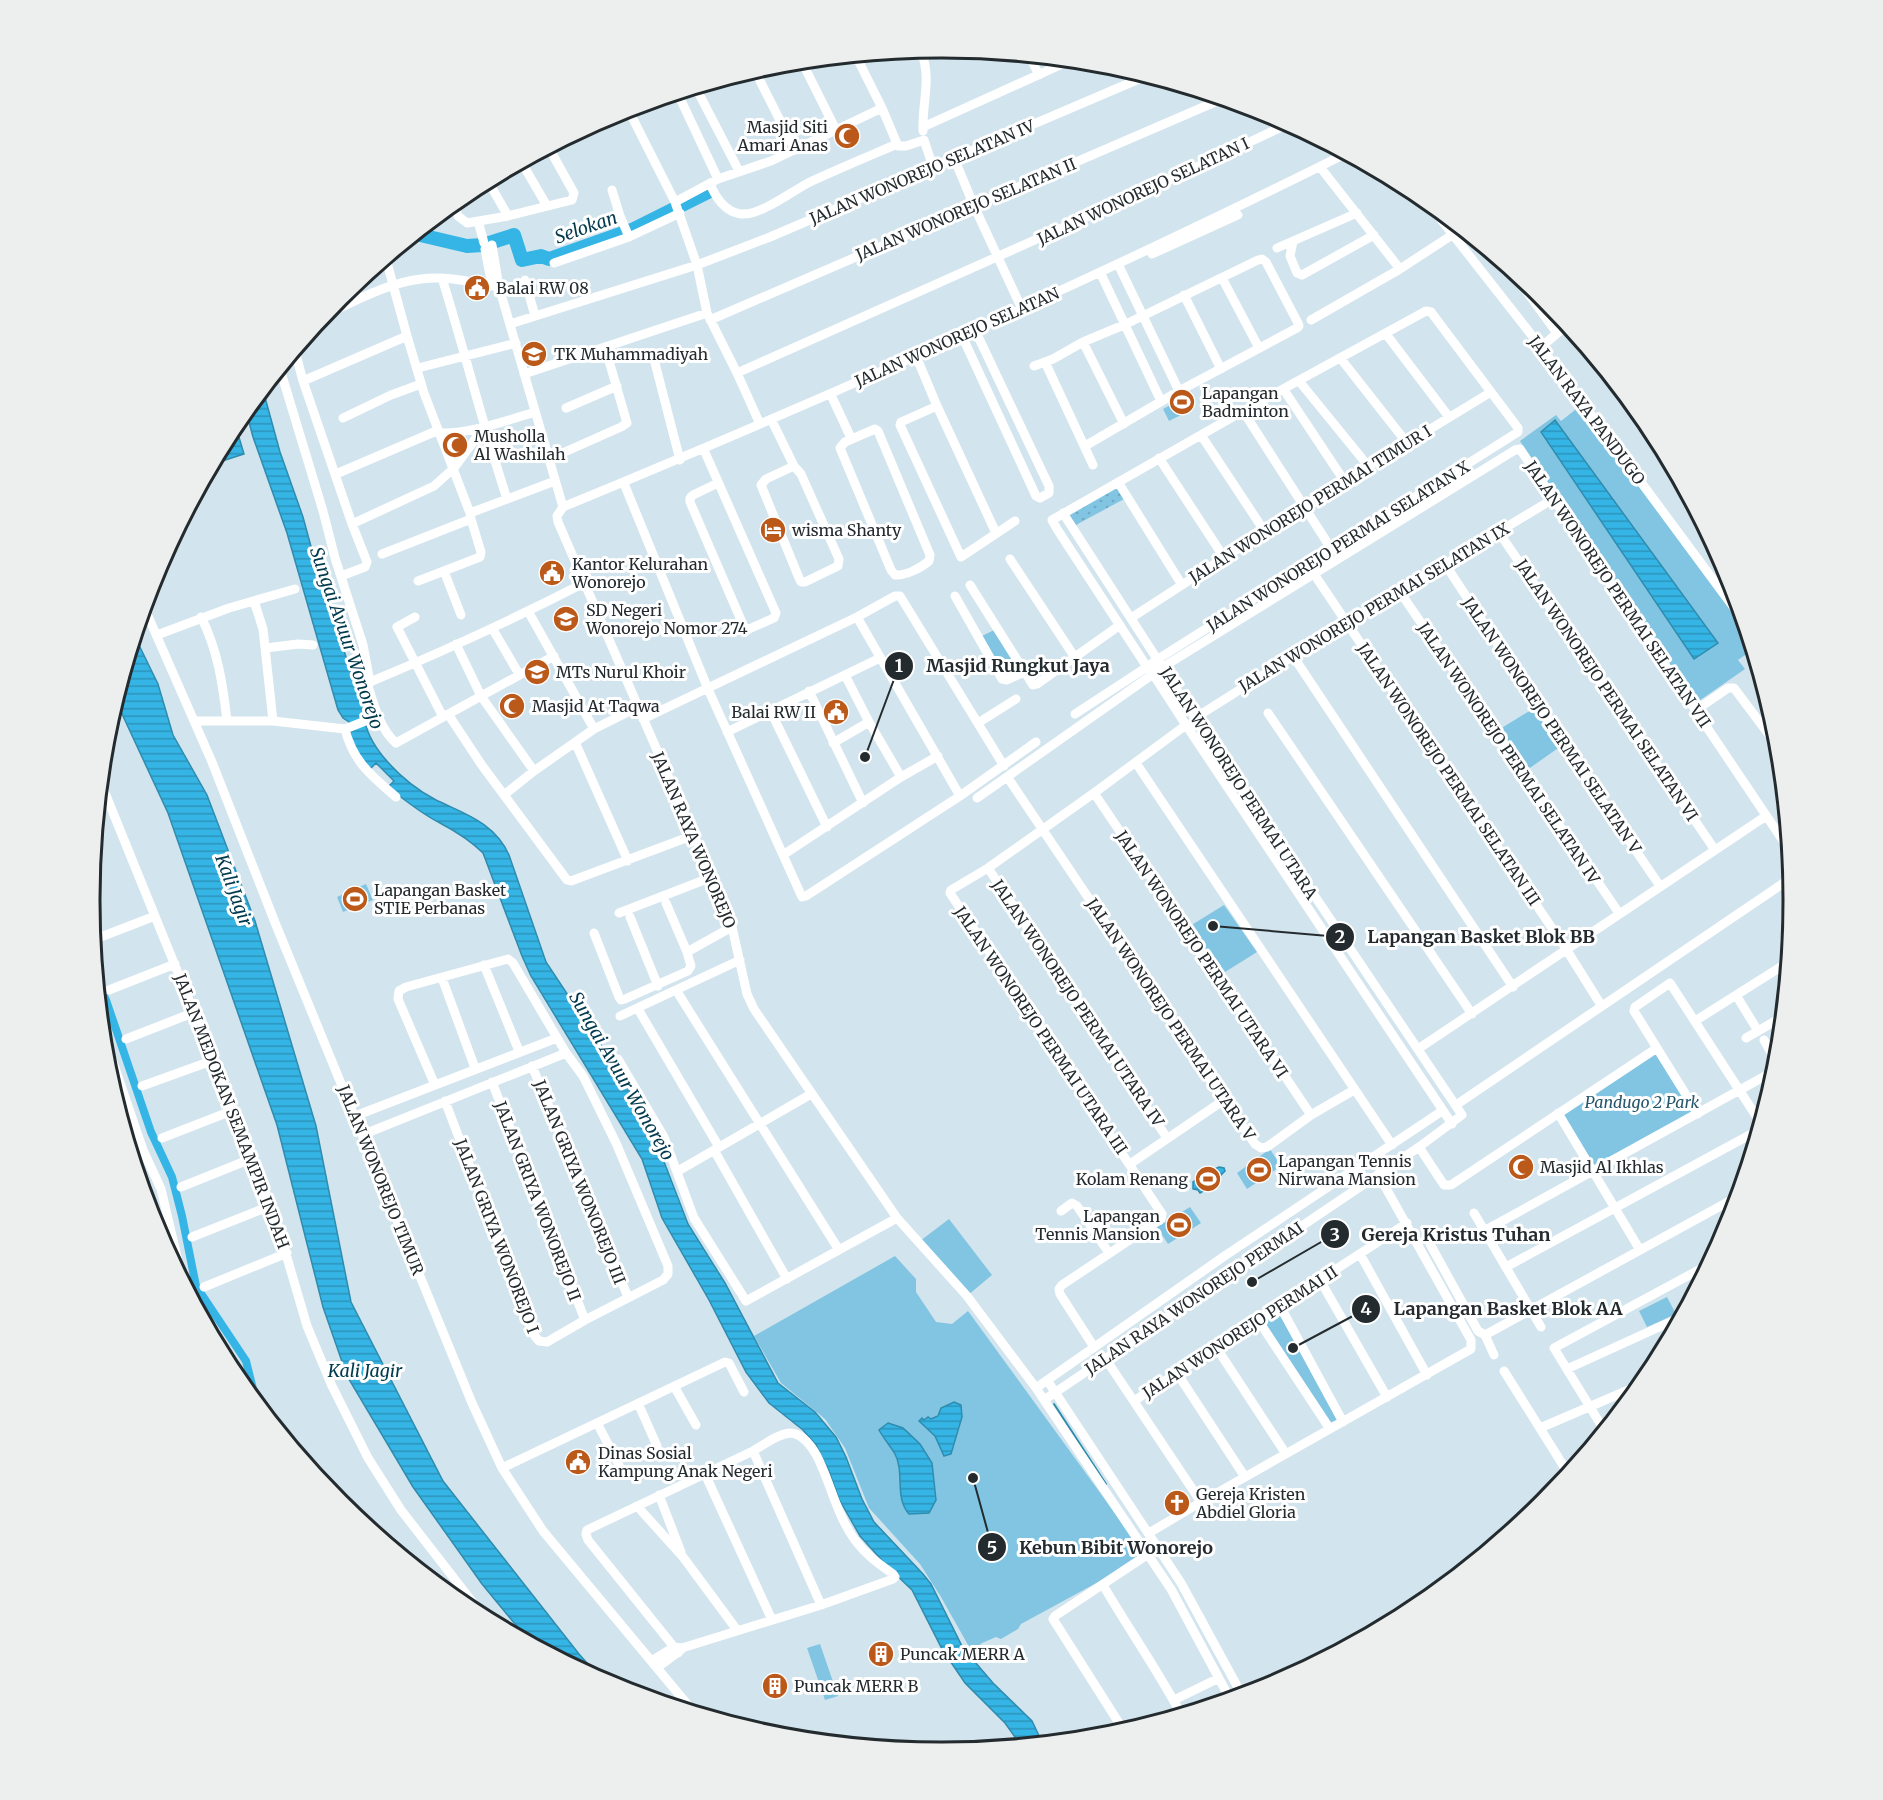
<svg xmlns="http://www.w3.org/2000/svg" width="1883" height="1800" font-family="Merriweather,serif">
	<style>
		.grass { fill: url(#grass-dots) }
		.park { fill: #81c5e3 }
		.water { fill: url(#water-rules); stroke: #308cae; stroke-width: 1.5 }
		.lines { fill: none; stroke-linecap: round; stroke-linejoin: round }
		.stream { stroke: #308cae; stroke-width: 2 }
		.canal { stroke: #35b5e5; stroke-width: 8 }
		.river { stroke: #35b5e5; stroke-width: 14 }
		.minor { stroke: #fff; stroke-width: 9 }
		.labels { text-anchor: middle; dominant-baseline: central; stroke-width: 6; stroke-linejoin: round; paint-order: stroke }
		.poi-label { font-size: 16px; fill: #242b2e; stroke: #fff; text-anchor: start }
		.street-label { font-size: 16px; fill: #242b2e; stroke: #fff }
		.park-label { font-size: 16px; font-style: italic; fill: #25566b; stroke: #fff }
		.water-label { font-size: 18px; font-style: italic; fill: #013a4d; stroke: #fff }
		.rim { fill: none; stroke: #242b2e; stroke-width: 3 }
		.leader { fill: none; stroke: #242b2e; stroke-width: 2 }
		.callout-dot { fill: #242b2e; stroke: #fff; stroke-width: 2 }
		.mark-label { font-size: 18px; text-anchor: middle; font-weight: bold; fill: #fff }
		.callout-label { font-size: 18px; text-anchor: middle; font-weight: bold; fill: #242b2e; stroke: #fff; stroke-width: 6; stroke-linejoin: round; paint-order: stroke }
	</style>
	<defs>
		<pattern id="grass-dots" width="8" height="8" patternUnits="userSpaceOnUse" patternTransform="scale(1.5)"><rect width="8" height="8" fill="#81c5e3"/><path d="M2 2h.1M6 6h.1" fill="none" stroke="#6fa9c3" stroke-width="1.8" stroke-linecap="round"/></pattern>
		<pattern id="water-rules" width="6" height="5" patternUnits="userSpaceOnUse" patternTransform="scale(1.5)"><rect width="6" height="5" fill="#35b5e5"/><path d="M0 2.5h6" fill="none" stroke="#2d93ba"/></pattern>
	</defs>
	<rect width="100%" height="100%" fill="#d2e4ed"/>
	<!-- grass -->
	<path class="grass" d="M1117 484 1126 498 1074 526 1066 513Z"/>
	<!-- park -->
	<path class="park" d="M1187 396 1193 409 1169 421 1163 409Z
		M1584 403 1746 632 1752 650 1738 660 1745 669 1696 703 1520 441 1556 415 1561 421Z
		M996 629 1019 666 1004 674 982 636Z
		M1536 707 1561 746 1527 770 1500 729Z
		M366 884 373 900 343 912 337 897Z
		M1224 905 1257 952 1222 974 1190 926Z
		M1657 1048 1698 1114 1593 1171 1558 1113Z
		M1270 1149 1281 1166 1247 1189 1237 1173Z
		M1190 1207 1201 1223 1168 1244 1157 1227Z
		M949 1219 992 1275 967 1296 920 1241Z
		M895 1256 916 1279V1292L936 1322 952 1324 968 1311 1146 1556 1021 1624 1018 1629 1001 1639 996 1637 982 1643 972 1652 941 1597 920 1564 869 1508 845 1448 825 1419 781 1383 754 1336Z
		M1667 1297 1676 1314 1647 1327 1639 1311Z
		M1278 1307 1339 1419 1329 1423 1261 1319Z
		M820 1644 838 1696 825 1700 807 1648Z"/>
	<!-- water -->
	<path class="water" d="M263 390 280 452 303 517 322 587 364 709C362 746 406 784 436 800 465 814 495 823 509 855L546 962 615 1066 653 1133 688 1224 725 1283 778 1383 815 1412 836 1437 846 1457 862 1499 874 1522 923 1574 931 1584 963 1648 993 1683 1032 1721 1042 1742 1020 1744 1005 1723 965 1683 942 1649 912 1590 887 1566 860 1536 839 1499 829 1471 816 1445 803 1430 769 1403 746 1372 709 1300 662 1218 642 1159 531 976 522 956 483 853C470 840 457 832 440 823 424 815 403 799 388 787L394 781 376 763 369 770 352 743 349 722 343 718 338 710 287 533 253 437 246 411Z
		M1555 420 1718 643 1694 659 1541 432Z
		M235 424 244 454 213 464 233 426Z
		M135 637 158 684 173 735 207 795 255 921 316 1126 351 1302 443 1481 579 1654 603 1681 529 1641 482 1584 413 1487 347 1376 323 1307 277 1125 168 813 116 701Z
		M1219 1167 1224 1168 1225 1171 1219 1177 1220 1180 1213 1185 1212 1189H1207L1200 1193 1198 1190 1193 1189V1182L1200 1177 1201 1172 1206 1173Z
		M954 1402 961 1405 962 1417 951 1454 944 1456 935 1436 919 1421 922 1418 924 1420 928 1417 931 1419 938 1416 941 1408Z
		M888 1423 903 1428 920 1444 932 1463 936 1500 929 1513 909 1514C894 1497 905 1473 895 1454 891 1447 884 1439 879 1430Z"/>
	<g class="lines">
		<!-- stream -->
		<path class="stream" d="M1054 1404 1106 1484"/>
		<!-- canal -->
		<path class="canal" d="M98 982 106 1000 151 1132 172 1177 182 1216 196 1286 246 1361 256 1401"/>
		<!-- river -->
		<path class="river" d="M416 234 467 246 483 245 514 235 522 260 541 256 549 259 634 229 710 191"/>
		<!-- minor -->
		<path class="minor" d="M921 50C932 81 922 100 923 131
			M856 56 882 108
			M1030 57 1039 75
			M802 62 836 130
			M755 71 795 150
			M696 88 739 171
			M678 94 718 179
			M628 109 675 202 697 265 707 313 737 373 760 424
			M923 127 1069 61
			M954 158 974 206 1022 309
			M522 163 547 206
			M1320 167 1400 269
			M488 181 508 216
			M710 183C715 197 725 212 741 214 761 216 793 190 812 181 840 168 869 156 897 144
			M612 190 620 216 629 237
			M675 202 718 179 771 161 882 108 898 146H906L924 140 933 167
			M454 203 458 216 467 223 508 216 572 200 574 193 549 148
			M1428 203 1541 347 1743 620
			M1357 213 1293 241 1290 256 1297 273 1302 275 1374 235
			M478 221 484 243
			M492 245 499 287 563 507
			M1277 248 1293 241
			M485 249 492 286
			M1152 254 1238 215
			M554 263 629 237 680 213
			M1118 264 1179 391
			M1511 270 1557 333
			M1100 272 1161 401
			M442 278C465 352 483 426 507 499
			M1222 278 1259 348
			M525 280 535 316
			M1184 295 1221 369
			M325 315C355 301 387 283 421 279 446 275 474 283 499 287
			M710 320 1222 99
			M1311 320 1400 269 1452 235
			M510 324 697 265 770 237 1146 76
			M1386 334 1449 417
			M407 336 424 393 470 513
			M962 336 1036 496 1040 498 1049 493V486L975 330
			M1083 342 1124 424
			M1541 347 1567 325
			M295 351 303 381 352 524 367 562 365 567 341 576
			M916 356 937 406 996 533
			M1341 359 1407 443
			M1045 362 1093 465
			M655 363 680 460
			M1034 366 1053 359 1083 342 1126 324 1258 260 1262 259 1266 262 1298 323 1299 326 1297 328 1179 391 1085 446
			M418 368 516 343
			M280 369 323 511 335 558 363 645 370 682
			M737 373 1167 181 1288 124
			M524 374 707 313
			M303 381 407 336 386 259
			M1299 381 1369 467
			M1284 390 1345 482
			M831 395 851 438
			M937 406 901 422 900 425 961 557 1015 521
			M566 408 617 386
			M1243 411 1332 550
			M343 418 391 395 421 384
			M771 419 794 466 801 474 839 559 838 566 805 582H801L799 578 761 485 766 479 794 466
			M875 429 878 431 930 555 929 561C921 568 905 576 895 575L891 570 840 448 845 442Z
			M1201 435 1265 532
			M704 450 776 613 774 618 749 629 744 627 690 502V498L693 495 718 483
			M1159 458 1225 559
			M549 459 621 427 627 423 605 347
			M336 474 434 432C460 437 509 420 535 412
			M1118 482 1182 585
			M625 486 708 689 802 897 806 896 960 796 1036 742
			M563 507 557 516 558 522 712 877 732 927 747 994 754 1009 897 1218 967 1296 1036 1388 1171 1589 1230 1699
			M563 507C827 398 1089 282 1345 154
			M352 524 434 486 454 468 484 427
			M1498 531 1715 850
			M382 554 471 519 470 513 555 481
			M1010 559 1074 656
			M1445 564 1561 741 1660 886
			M444 571 461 615
			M1314 574 1566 949 1601 1005
			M418 581 480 557 481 552 471 519
			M970 585 1033 685 1037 684 1120 625
			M1400 592 1619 913
			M955 596 1002 679 1007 680 1024 672
			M254 601 263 629 273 721
			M144 607 212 762 276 925 472 1403 502 1468 543 1531 692 1710
			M528 611 594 729
			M201 617C218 650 223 686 227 721
			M415 617 397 627 443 717
			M857 617 960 796
			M1131 618 1304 506 1491 392
			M492 628 519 674
			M157 635 229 608 295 589
			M456 644 481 696 534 771
			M266 648 298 644 313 645
			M554 656 396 743C380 729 374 705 368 686L370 682C442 652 514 619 584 583
			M1293 656 1513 987
			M845 675 869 722 901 777
			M809 691 863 803
			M770 710 827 827
			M1696 710 1728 688H1734L1779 748
			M1268 713 1472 1014
			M448 714 481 764 567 880 571 881 694 835
			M1075 714 1147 667 1158 659 1518 432V428L1431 312 1426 311 1243 411 1052 520 1057 529 1147 667 1153 674 1186 725 1452 1124
			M1195 718 1293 656 1553 499
			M643 719 857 617 895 596H900L1004 766
			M195 721H273L345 729 378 716
			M978 723 1016 699
			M345 729C353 762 372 776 396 797
			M727 732 880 658
			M575 742 628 861
			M833 743 869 722
			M1136 763 1392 1145
			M1008 778 1224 1100 1255 1144 1261 1148 1267 1147 1311 1115 1354 1090
			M101 783 253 1158 279 1230 307 1326 332 1386 368 1458 401 1510 484 1617
			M1094 793 1311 1115
			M504 795 534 771 594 729 638 707
			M977 798 1163 667 1515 450 1520 449 1788 848
			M783 855 901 777 938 756
			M988 868 1167 1138
			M666 903 687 952
			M619 913 712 877
			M630 917 658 986
			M594 933 619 997 621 1000 625 999 688 971 691 966 687 952 732 927
			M93 940 155 916
			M484 965 519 1051
			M442 978 475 1068
			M109 990 175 964
			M676 990 839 1250
			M1736 995 1758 1031
			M638 1009 719 1147
			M620 1016 740 960
			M1695 1021 1787 963
			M102 1030 143 1150 161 1189 182 1278
			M1746 1038 1782 1017
			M126 1039 195 1012
			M1764 1040 1777 1064
			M1418 1049 1766 816
			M618 1059 664 1137 694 1218 746 1301 897 1218
			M532 1066 628 1297
			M492 1082 585 1320
			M435 1085 398 999 399 991 406 987 508 959 513 963 566 1053 583 1076 616 1143 668 1266V1274L663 1280 585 1320 547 1342 539 1341 534 1335 445 1101
			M142 1086 214 1060
			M1456 1105 1791 878
			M1558 1113 1640 1250
			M1698 1114 1634 1011 1635 1007 1670 983 1760 1122
			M355 1116 557 1038
			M362 1135 566 1053
			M162 1138 234 1110
			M1419 1147 1444 1185H1451L1657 1048
			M714 1150 787 1279
			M1130 1164 1224 1100
			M678 1171 811 1094
			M181 1187 253 1158
			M1061 1211 1072 1203 1077 1206 1109 1253
			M1474 1213 1541 1327
			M1484 1231 1776 1070
			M192 1237 270 1206
			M1430 1244 1478 1331 1485 1335 1737 1197
			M1360 1254 1427 1375
			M1506 1267 1757 1131
			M1320 1280 1387 1397
			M204 1287 287 1253
			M1280 1306 1343 1422
			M1258 1320 1330 1429
			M1485 1335 1494 1355
			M1094 1347 1060 1294 1059 1289 1062 1285 1161 1219 1162 1214 950 893 951 890 988 868 1094 793 1186 725
			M1216 1347 1286 1454
			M221 1351 230 1361 238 1379
			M1105 1358 1201 1502
			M1567 1369 1679 1318
			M1504 1371 1568 1473
			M1177 1373 1245 1477
			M1047 1380 1181 1583 1242 1695
			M674 1386 696 1425
			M1036 1388 1226 1255 1442 1111
			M1044 1400 1419 1147 1462 1115 1195 718 1063 513
			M1134 1401 1407 1223
			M638 1403 657 1446
			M597 1423 619 1465
			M1540 1428 1640 1385
			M1604 1430 1554 1348 1708 1265
			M753 1451 821 1605
			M502 1468 725 1362 729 1363 744 1392
			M705 1474 772 1620
			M659 1495 681 1552
			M637 1506 683 1557 737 1630
			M1149 1533 1201 1502 1471 1349V1340L1378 1174
			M1103 1585C1128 1628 1157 1669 1181 1714
			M651 1661 674 1647 682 1648 821 1605 893 1579 895 1577 893 1574C879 1564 866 1555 855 1540 837 1516 831 1484 817 1456 812 1447 802 1433 790 1433 777 1434 764 1445 753 1451L587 1530 586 1534 588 1540 674 1647 678 1653
			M657 1668 681 1650
			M1174 1700 1219 1678
			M1124 1731 1053 1619 1055 1616 1147 1555"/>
	</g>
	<!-- icons -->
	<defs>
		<g id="mosque-disc" transform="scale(1.35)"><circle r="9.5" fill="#bb591b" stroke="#fff"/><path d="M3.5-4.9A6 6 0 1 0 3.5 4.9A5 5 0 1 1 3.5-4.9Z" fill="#fff"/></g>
		<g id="civic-disc" transform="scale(1.35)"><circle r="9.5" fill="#bb591b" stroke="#fff"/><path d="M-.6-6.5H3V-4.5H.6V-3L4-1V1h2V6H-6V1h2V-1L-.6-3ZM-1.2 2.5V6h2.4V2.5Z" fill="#fff"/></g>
		<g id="school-disc" transform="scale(1.35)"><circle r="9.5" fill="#bb591b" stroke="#fff"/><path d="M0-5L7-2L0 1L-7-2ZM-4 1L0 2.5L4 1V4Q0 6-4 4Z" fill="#fff"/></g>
		<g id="stadium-disc" transform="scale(1.35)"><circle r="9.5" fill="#bb591b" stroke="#fff"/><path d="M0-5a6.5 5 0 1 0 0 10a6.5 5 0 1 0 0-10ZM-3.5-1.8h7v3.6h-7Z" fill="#fff"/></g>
		<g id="hotel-disc" transform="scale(1.35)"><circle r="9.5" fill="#bb591b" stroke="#fff"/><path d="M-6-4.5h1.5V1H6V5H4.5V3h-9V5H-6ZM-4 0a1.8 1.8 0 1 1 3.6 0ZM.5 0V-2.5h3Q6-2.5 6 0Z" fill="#fff"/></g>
		<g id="church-disc" transform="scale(1.35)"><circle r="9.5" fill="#bb591b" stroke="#fff"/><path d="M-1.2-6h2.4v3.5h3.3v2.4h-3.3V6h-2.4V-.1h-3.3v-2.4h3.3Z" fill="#fff"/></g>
		<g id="building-disc" transform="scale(1.35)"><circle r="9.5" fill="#bb591b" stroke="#fff"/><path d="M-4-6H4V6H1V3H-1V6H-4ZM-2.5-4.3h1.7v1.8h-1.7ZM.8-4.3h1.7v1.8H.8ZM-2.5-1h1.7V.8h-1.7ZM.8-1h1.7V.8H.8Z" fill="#fff"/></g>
	</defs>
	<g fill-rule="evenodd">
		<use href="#mosque-disc" x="847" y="136"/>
		<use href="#civic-disc" x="477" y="288"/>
		<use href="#school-disc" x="534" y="354"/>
		<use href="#stadium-disc" x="1182" y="402"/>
		<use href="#mosque-disc" x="455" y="445"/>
		<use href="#hotel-disc" x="773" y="530"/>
		<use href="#civic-disc" x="552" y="573"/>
		<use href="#school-disc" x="566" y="619"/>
		<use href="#school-disc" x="537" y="672"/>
		<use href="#mosque-disc" x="512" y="706"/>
		<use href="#civic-disc" x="836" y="712"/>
		<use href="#stadium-disc" x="355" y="899"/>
		<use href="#mosque-disc" x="1521" y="1167"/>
		<use href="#stadium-disc" x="1259" y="1170"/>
		<use href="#stadium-disc" x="1208" y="1179"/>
		<use href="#stadium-disc" x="1179" y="1225"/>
		<use href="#civic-disc" x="578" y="1462"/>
		<use href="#church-disc" x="1177" y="1503"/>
		<use href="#building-disc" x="881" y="1654"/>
		<use href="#building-disc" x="775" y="1686"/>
	</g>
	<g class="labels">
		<!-- poi labels -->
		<g class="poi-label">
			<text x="828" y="127" text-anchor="end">Masjid Siti<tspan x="828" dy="18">Amari Anas</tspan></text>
			<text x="496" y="288">Balai RW 08</text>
			<text x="554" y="354">TK Muhammadiyah</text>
			<text x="1202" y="393">Lapangan<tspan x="1202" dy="18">Badminton</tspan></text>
			<text x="474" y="436">Musholla<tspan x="474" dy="18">Al Washilah</tspan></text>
			<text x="792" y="530">wisma Shanty</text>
			<text x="572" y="564">Kantor Kelurahan<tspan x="572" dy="18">Wonorejo</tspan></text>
			<text x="586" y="610">SD Negeri<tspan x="586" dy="18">Wonorejo Nomor 274</tspan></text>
			<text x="556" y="672">MTs Nurul Khoir</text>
			<text x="532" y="706">Masjid At Taqwa</text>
			<text x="816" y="712" text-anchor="end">Balai RW II</text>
			<text x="374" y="890">Lapangan Basket<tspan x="374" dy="18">STIE Perbanas</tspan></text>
			<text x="1278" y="1161">Lapangan Tennis<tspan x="1278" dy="18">Nirwana Mansion</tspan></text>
			<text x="1540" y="1167">Masjid Al Ikhlas</text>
			<text x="1188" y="1179" text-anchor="end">Kolam Renang</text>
			<text x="1160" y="1216" text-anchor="end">Lapangan<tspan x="1160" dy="18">Tennis Mansion</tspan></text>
			<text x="598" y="1453">Dinas Sosial<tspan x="598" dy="18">Kampung Anak Negeri</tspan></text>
			<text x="1196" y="1494">Gereja Kristen<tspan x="1196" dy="18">Abdiel Gloria</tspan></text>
			<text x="900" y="1654">Puncak MERR A</text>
			<text x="794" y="1686">Puncak MERR B</text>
		</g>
		<!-- street labels -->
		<g class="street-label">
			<text transform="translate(922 172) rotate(-23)">JALAN WONOREJO SELATAN IV</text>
			<text transform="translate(1143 191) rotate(-25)">JALAN WONOREJO SELATAN I</text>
			<text transform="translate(966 209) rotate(-23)">JALAN WONOREJO SELATAN II</text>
			<text transform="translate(957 337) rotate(-24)">JALAN WONOREJO SELATAN</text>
			<text transform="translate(1587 410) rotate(53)">JALAN RAYA PANDUGO</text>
			<text transform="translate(1310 504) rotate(-32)">JALAN WONOREJO PERMAI TIMUR I</text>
			<text transform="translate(1338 546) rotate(-32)">JALAN WONOREJO PERMAI SELATAN X</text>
			<text transform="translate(1618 594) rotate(56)">JALAN WONOREJO PERMAI SELATAN VII</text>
			<text transform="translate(1374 607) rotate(-31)">JALAN WONOREJO PERMAI SELATAN IX</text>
			<text transform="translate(1607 690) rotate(56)">JALAN WONOREJO PERMAI SELATAN VI</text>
			<text transform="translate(1552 725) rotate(56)">JALAN WONOREJO PERMAI SELATAN V</text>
			<text transform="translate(1509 753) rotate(56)">JALAN WONOREJO PERMAI SELATAN IV</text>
			<text transform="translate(1449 774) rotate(56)">JALAN WONOREJO PERMAI SELATAN III</text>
			<text transform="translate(1239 783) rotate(57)">JALAN WONOREJO PERMAI UTARA</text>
			<text transform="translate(694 840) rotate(67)">JALAN RAYA WONOREJO</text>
			<text transform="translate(1202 954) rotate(56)">JALAN WONOREJO PERMAI UTARA VI</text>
			<text transform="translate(1078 1003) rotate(56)">JALAN WONOREJO PERMAI UTARA IV</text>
			<text transform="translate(1171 1019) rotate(56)">JALAN WONOREJO PERMAI UTARA V</text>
			<text transform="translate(1041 1030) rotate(56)">JALAN WONOREJO PERMAI UTARA III</text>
			<text transform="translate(232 1111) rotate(69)">JALAN MEDOKAN SEMAMPIR INDAH</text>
			<text transform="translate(381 1180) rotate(68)">JALAN WONOREJO TIMUR</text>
			<text transform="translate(580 1182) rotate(68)">JALAN GRIYA WONOREJO III</text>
			<text transform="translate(538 1201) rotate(69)">JALAN GRIYA WONOREJO II</text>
			<text transform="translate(497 1236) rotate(69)">JALAN GRIYA WONOREJO I</text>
			<text transform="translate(1194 1298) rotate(-34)">JALAN RAYA WONOREJO PERMAI</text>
			<text transform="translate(1240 1332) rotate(-33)">JALAN WONOREJO PERMAI II</text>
		</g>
		<!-- park labels -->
		<g class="park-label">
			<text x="1642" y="1102">Pandugo 2 Park</text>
		</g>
		<!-- water labels -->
		<g class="water-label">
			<text transform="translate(586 227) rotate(-19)">Selokan</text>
			<text transform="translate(347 638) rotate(71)">Sungai Avuur Wonorejo</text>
			<text transform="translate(234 890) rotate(70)">Kali Jagir</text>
			<text transform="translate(622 1076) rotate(60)">Sungai Avuur Wonorejo</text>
			<text x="365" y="1370">Kali Jagir</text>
		</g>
	</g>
	<!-- crop -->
	<path d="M0 0H1883V1800H0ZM941 58H942A841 841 0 0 1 1783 899V901A841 841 0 0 1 942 1742H941A841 841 0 0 1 100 901V899A841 841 0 0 1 941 58Z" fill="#edeeee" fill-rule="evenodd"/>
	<path class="rim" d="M941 58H942A841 841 0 0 1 1783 899V901A841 841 0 0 1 942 1742H941A841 841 0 0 1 100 901V899A841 841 0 0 1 941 58Z"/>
	<!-- callouts -->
	<path class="leader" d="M865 757L899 666M1213 926L1340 937M1252 1282L1335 1234M1293 1348L1366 1309M973 1478L992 1547"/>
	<g class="callout-dot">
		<circle cx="865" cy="757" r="6"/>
		<circle cx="1213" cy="926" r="6"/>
		<circle cx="1252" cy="1282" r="6"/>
		<circle cx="1293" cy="1348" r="6"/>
		<circle cx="973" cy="1478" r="6"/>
		<circle cx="899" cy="666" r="15"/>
		<circle cx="1340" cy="937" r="15"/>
		<circle cx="1335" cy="1234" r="15"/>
		<circle cx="1366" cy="1309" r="15"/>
		<circle cx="992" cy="1547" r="15"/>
	</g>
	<g class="mark-label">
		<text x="899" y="672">1</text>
		<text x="1340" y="943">2</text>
		<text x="1335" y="1241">3</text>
		<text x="1366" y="1315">4</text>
		<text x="992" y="1554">5</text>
	</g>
	<g class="callout-label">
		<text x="1018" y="672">Masjid Rungkut Jaya</text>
		<text x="1481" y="943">Lapangan Basket Blok BB</text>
		<text x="1456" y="1241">Gereja Kristus Tuhan</text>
		<text x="1508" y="1315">Lapangan Basket Blok AA</text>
		<text x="1116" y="1554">Kebun Bibit Wonorejo</text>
	</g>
</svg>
